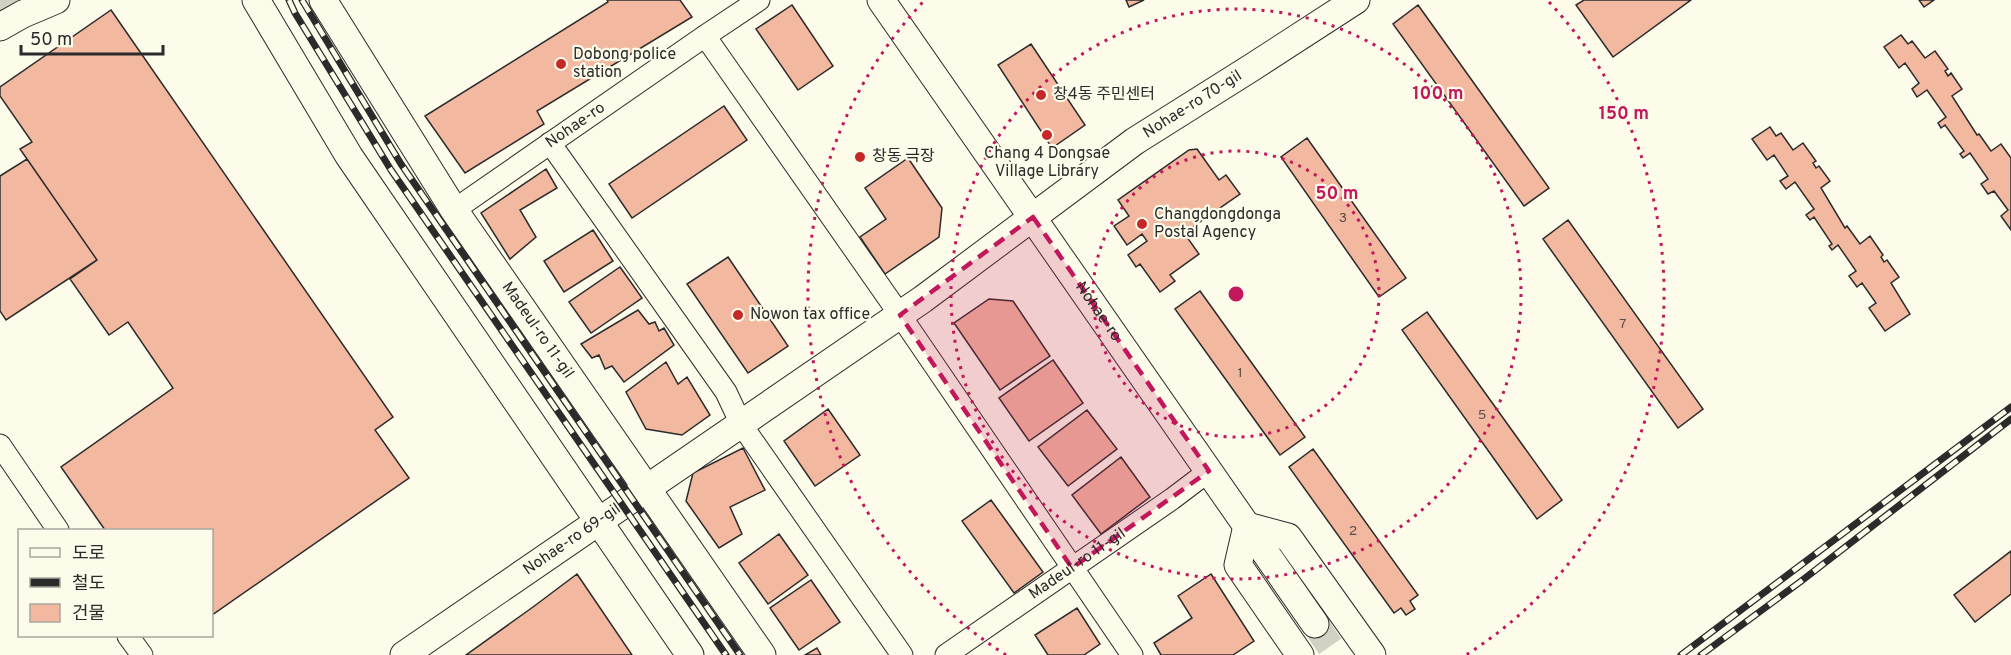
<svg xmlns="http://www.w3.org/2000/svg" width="2011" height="655" font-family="Overpass,'Noto Sans KR',sans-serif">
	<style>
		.building { fill: #f2b8a0; stroke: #2b2b2b; stroke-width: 1.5 }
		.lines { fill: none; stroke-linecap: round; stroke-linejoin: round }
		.major-tunnel { stroke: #d3d1c4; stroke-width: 27; stroke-dasharray: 27 14; stroke-linecap: butt }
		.highway-tunnel { stroke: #d3d1c4; stroke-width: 32; stroke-dasharray: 32 16; stroke-linecap: butt }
		.minor-casing { stroke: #2b2b2b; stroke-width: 23 }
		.major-casing { stroke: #2b2b2b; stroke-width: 29 }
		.minor { stroke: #fdfbea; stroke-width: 21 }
		.major { stroke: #fdfbea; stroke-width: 27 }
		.rail-casing { stroke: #2b2b2b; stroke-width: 7 }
		.rail { stroke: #fdfbea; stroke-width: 4.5; stroke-dasharray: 14; stroke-linecap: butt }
		.marked { fill: #c2185b; fill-opacity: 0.2; stroke: #c2185b; stroke-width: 4.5; stroke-dasharray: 12 8; stroke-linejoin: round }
		.ring { fill: none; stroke: #c2185b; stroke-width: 3; stroke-dasharray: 3 6 }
		.poi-dot { fill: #c62828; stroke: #fdfbea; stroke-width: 2 }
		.labels { text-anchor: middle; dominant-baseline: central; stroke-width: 4.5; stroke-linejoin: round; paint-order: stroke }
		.number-label { font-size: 14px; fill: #5d4e48 }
		.poi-label { font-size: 16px; fill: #2b2b2b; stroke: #fdfbea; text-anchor: start }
		.street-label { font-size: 16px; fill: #2b2b2b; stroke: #fdfbea }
		.centre { fill: #c2185b; stroke: #fdfbea; stroke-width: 3 }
		.ring-label { font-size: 18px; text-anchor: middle; font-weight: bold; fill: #c2185b; stroke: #fdfbea; stroke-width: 4.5; stroke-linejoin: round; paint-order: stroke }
	</style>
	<rect width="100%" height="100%" fill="#fdfbea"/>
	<!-- building -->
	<path class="building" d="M607 0H680L692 17 537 111 544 124 465 173 425 116 608 2Z
		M1126 0H1144L1129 7Z
		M1584 0H1691L1613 57 1576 5Z
		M1919 0H1934L1924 7Z
		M792 5 833 66 798 90 756 29Z
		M1418 5 1549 188 1524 206 1393 24Z
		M111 10 393 417 375 430 409 478 212 615V530H105L61 467 173 388 128 322 109 335 70 279 97 260 20 149 32 142 0 96V87Z
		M1901 35 1908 44 1912 41 1925 58 1935 51 1948 69 1945 71 1948 76 1951 73 1962 89 1952 96 1977 135 1979 134 1991 151 2001 144 2011 158V230L2001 216 2008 210 1994 191 1988 194 1981 184 1988 179 1970 153 1963 158 1960 154 1964 151 1945 125 1941 128 1938 123 1946 117 1927 90 1917 97 1912 89 1919 83 1905 63 1899 68 1884 47Z
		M1031 44 1085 125 1052 148 998 65Z
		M724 106 747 140 632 218 609 184Z
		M1770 127 1776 136 1781 133 1793 150 1803 143 1816 161 1813 163 1816 168 1819 166 1830 181 1821 188 1845 228 1847 226 1860 244 1870 236 1883 255 1881 257 1884 262 1887 260 1899 277 1891 283 1910 314 1885 331 1869 308 1876 303 1862 283 1857 287 1849 276 1856 271 1838 245 1832 250 1829 246 1832 244 1814 217 1810 220 1806 215 1814 209 1795 182 1786 189 1780 181 1788 176 1774 155 1767 160 1752 139Z
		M1307 138 1406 278 1379 297 1281 157Z
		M1197 149 1219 180 1226 175 1240 194 1184 233 1199 254 1170 275 1175 281 1160 292 1140 264 1136 267 1128 255 1147 241 1142 234 1127 245 1114 226 1129 216 1118 200 1189 150Z
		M908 158 942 208 939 237 885 274 860 237 886 219 865 188Z
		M27 159 97 260 6 320 0 311V176Z
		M546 169 557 188 520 210 536 237 510 259 481 213Z
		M1568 220 1703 409 1678 428 1543 239Z
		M593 230 613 261 564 292 544 261Z
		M728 257 788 346 748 373 687 284Z
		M620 267 642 298 591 333 569 302Z
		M1200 291 1305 437 1280 455 1175 309Z
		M989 299 1013 301 1050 356 1000 390 954 323Z
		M638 310 649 324 655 322 659 331 664 328 674 345 624 382 612 366 605 369 599 355 592 358 581 344Z
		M1427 312 1562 500 1537 519 1402 330Z
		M1053 360 1083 403 1029 441 999 398Z
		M666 362 678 384 687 377 710 415 682 435 646 429 626 392Z
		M828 409 860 455 815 486 784 441Z
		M1087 410 1117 449 1068 486 1038 447Z
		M743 448 765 490 730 507 742 534 719 548 686 501 693 473Z
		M1313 449 1418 595 1410 601 1415 609 1406 615 1401 608 1394 613 1289 467Z
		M1121 457 1150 497 1101 534 1072 495Z
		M991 500 1043 572 1014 593 962 521Z
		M779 534 808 575 768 604 739 563Z
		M2011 551V594L1975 622 1954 595Z
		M577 574 632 655H466L533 607Z
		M1211 574 1254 641 1233 655H1161L1154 643 1192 618 1178 596Z
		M811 580 840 622 799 650 770 608Z
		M1077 608 1100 644 1084 655H1048L1035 635Z
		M817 648 821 655H805Z"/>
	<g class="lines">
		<!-- major-tunnel -->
		<path class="major-tunnel" d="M1315 624 1336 655"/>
		<!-- highway-tunnel -->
		<path class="highway-tunnel" d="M0 10 18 0"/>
		<!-- minor casing -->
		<g class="minor-casing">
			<g id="minor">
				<path d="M705 36 900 315 1132 655"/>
				<path d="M550 143 726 392 741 424 902 655"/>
				<path id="s1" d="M454 210 705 36 759 0"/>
				<path d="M0 445 58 530"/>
				<path d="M128 636 142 655"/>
				<path id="s2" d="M946 655 1172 499 1209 471"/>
			</g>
		</g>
		<!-- major casing -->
		<g class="major-casing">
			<g id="major">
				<path d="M256 0 349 156 690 655"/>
				<path id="s3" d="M323 0 454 210 762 655"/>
				<path id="s4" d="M881 0 1315 624"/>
				<path d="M0 27 23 14 56 0"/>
				<path d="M1247 526 1288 537 1372 655"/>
				<path d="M1247 526 1238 565 1300 655"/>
				<path id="s5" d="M404 655 923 299 1135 141 1251 68 1356 0"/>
			</g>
		</g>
		<!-- minor -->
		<use href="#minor" class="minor"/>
		<!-- major -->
		<use href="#major" class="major"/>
		<!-- rail casing -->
		<g class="rail-casing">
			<path id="rail" d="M289 0 295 13 391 170 726 655
				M302 0 401 164 740 655
				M1681 655 2011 407
				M1701 655 1800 582 2011 419"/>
		</g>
		<!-- rail -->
		<use href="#rail" class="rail"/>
	</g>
	<!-- marked area -->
	<path class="marked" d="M1033 217 1209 471 1072 568 900 315Z"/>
	<!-- distance rings -->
	<g class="ring">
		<circle cx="1236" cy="294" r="143"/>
		<circle cx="1236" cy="294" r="285"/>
		<path d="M1006 655A428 428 0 0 1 923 2M1549 2A428 428 0 0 1 1466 655"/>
	</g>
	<!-- markers -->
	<g class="poi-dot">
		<circle cx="561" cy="64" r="6"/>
		<circle cx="1041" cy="95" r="6"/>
		<circle cx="1047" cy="135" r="6"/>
		<circle cx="860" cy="157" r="6"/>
		<circle cx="1142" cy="224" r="6"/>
		<circle cx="738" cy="315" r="6"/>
	</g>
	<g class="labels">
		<!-- number labels -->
		<g class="number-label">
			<text x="1343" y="218">3</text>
			<text x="1623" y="324">7</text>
			<text x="1240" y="373">1</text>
			<text x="1482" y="415">5</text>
			<text x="1353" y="531">2</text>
		</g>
		<!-- poi labels -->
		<g class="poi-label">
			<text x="573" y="55">Dobong police<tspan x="573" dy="18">station</tspan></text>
			<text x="1053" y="95">창4동 주민센터</text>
			<text x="1047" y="154" text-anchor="middle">Chang 4 Dongsae<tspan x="1047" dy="18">Village Library</tspan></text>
			<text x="872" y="157">창동 극장</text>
			<text x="1154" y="215">Changdongdonga<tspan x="1154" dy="18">Postal Agency</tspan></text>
			<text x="750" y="315">Nowon tax office</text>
		</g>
		<!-- street labels -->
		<g class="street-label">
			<text stroke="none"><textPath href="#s5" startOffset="962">Nohae-ro 70-gil</textPath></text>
			<text stroke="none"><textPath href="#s1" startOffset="148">Nohae-ro</textPath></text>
			<text stroke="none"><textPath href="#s4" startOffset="380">Nohae-ro</textPath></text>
			<text stroke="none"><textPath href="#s3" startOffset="394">Madeul-ro 11-gil</textPath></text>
			<text stroke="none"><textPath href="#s5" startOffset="204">Nohae-ro 69-gil</textPath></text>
			<text stroke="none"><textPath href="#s2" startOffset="160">Madeul-ro 11-gil</textPath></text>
		</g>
	</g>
	<circle cx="1236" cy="294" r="9" class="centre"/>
	<g class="ring-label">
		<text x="1438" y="99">100 m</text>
		<text x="1624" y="119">150 m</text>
		<text x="1337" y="199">50 m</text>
	</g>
	<!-- legend -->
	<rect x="18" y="529" width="195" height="108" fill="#fdfbea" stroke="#a9a89e" stroke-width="1.5"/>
	<rect x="30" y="548" width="30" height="9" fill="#fdfbea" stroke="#a9a89e" stroke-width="1.5"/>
	<text x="72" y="559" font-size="18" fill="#2b2b2b">도로</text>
	<rect x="30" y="578" width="30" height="9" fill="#2b2b2b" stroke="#a9a89e" stroke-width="1.5"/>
	<text x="72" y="589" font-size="18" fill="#2b2b2b">철도</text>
	<rect x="30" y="604" width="30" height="18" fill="#f2b8a0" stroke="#a9a89e" stroke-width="1.5"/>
	<text x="72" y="619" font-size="18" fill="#2b2b2b">건물</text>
	<!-- scale -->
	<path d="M21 45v9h142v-9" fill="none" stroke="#2b2b2b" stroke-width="3"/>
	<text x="30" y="45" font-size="18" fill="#2b2b2b" stroke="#fdfbea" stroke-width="4.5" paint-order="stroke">50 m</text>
</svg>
